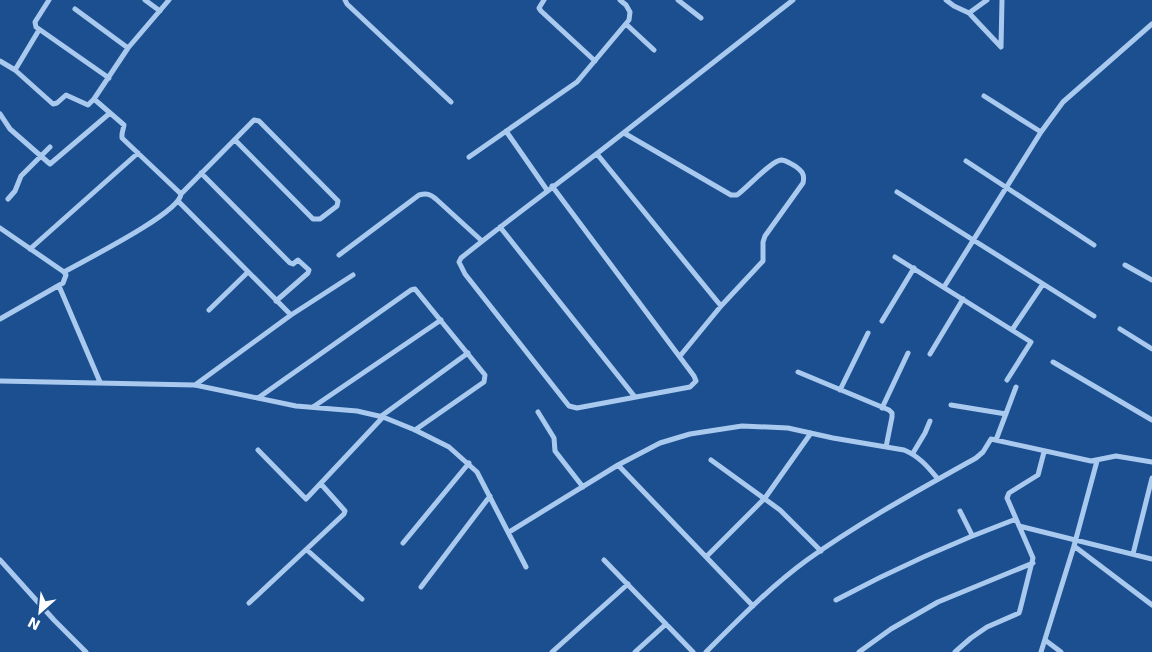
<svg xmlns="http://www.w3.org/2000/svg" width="1152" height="652" font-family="'DejaVu Sans',sans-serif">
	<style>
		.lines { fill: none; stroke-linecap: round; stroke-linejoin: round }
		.street { stroke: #a9c9ee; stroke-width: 5 }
	</style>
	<rect width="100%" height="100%" fill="#1b4f8f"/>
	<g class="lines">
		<!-- street -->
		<path class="street" d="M49 0 35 22 36 27 109 78
			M145 0 160 11
			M345 0 347 4 451 102
			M544 0 539 8 541 11 595 61
			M678 0 701 18
			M946 0 954 6 969 13 1001 47
			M75 9 128 48
			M969 13 987 0
			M626 24 654 50
			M1001 47 1002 0
			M0 61 15 70 53 104 57 103 66 95 88 105 94 99 128 48 169 0
			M15 70 39 30
			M984 96 1041 132
			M94 99 124 125 122 134V138L181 194
			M0 114 10 129 50 164 110 113
			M506 131 547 190
			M624 133 731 195H737C747 188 771 161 781 160 786 160 791 164 795 166 802 171 805 174 803 183L765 236 763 242V261L721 306 680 356
			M597 154 721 306
			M469 157 577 82 629 20 630 12 626 5 620 0
			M966 161 1094 245
			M201 173 290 263 293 264 298 260 309 270 308 273 276 301
			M552 186 694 376 696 381 690 387 577 408 569 406 465 274 459 262 461 258C509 219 559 183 608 145 670 97 731 48 793 0
			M897 192 1094 316
			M8 199 15 191 21 176 50 147
			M179 202 291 315
			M500 227 635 397
			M0 228 64 272 66 275 63 283 0 319
			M30 249 138 153
			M339 255 419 195C427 193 430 194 436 199L482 241
			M895 257 1031 342 1007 380
			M1125 265 1152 280
			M64 272C83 261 180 213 181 194L254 120 259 121 338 201 337 206 320 219H313L235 140
			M59 286 100 382
			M944 287 1041 132 1063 102 1152 24
			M209 310 248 272
			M882 321 914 268
			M1120 329 1152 349
			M1012 330 1043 284
			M930 354 963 299
			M1053 362 1152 420
			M798 372 889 410 892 413V417L886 447
			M0 381 195 385 296 406 357 411 383 417 415 430 449 447 477 472 526 567
			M195 385 291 315 353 275
			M840 390 868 333
			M258 398 411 290 415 289 485 375 484 382 415 430
			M951 405 1006 414
			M313 407 441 320
			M882 408 908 353
			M538 412 554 438 555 451 583 487
			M380 417 468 353
			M996 440 1016 387
			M258 450 306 499 383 417
			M913 453 925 433 930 421
			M711 460 780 510 821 551
			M618 465 753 606
			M960 511 972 535
			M1019 526 1152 559
			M509 532 618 465 660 443 690 434 742 426 788 428 833 438 904 450C919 456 928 467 938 479
			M403 543 469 463
			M1074 546 1152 605
			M307 550 362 599
			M1133 554 1152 478
			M706 557 765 498 811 433
			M0 560 54 620 86 652
			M604 560 693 652
			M421 587 490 496
			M836 600C894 569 954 542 1016 519
			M249 603 344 514 345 511 321 484
			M1045 640 1061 652
			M552 652 628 584
			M635 652 666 624
			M706 652C738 620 770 587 807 560 860 522 919 490 976 458L983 452 991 439 1091 461 1116 456 1152 462
			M859 652 891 629 938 602 1033 563
			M955 652 971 638 987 627 1019 613 1020 610 1033 558 1007 498 1009 493 1038 475 1044 452
			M1041 652 1074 546 1097 461"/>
	</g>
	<!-- north arrow -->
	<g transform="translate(40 612) rotate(207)" stroke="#1b4f8f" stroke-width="4" paint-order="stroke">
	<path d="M0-4L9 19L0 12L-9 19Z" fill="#ffffff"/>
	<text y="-8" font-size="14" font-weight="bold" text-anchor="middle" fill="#ffffff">N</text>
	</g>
</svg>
